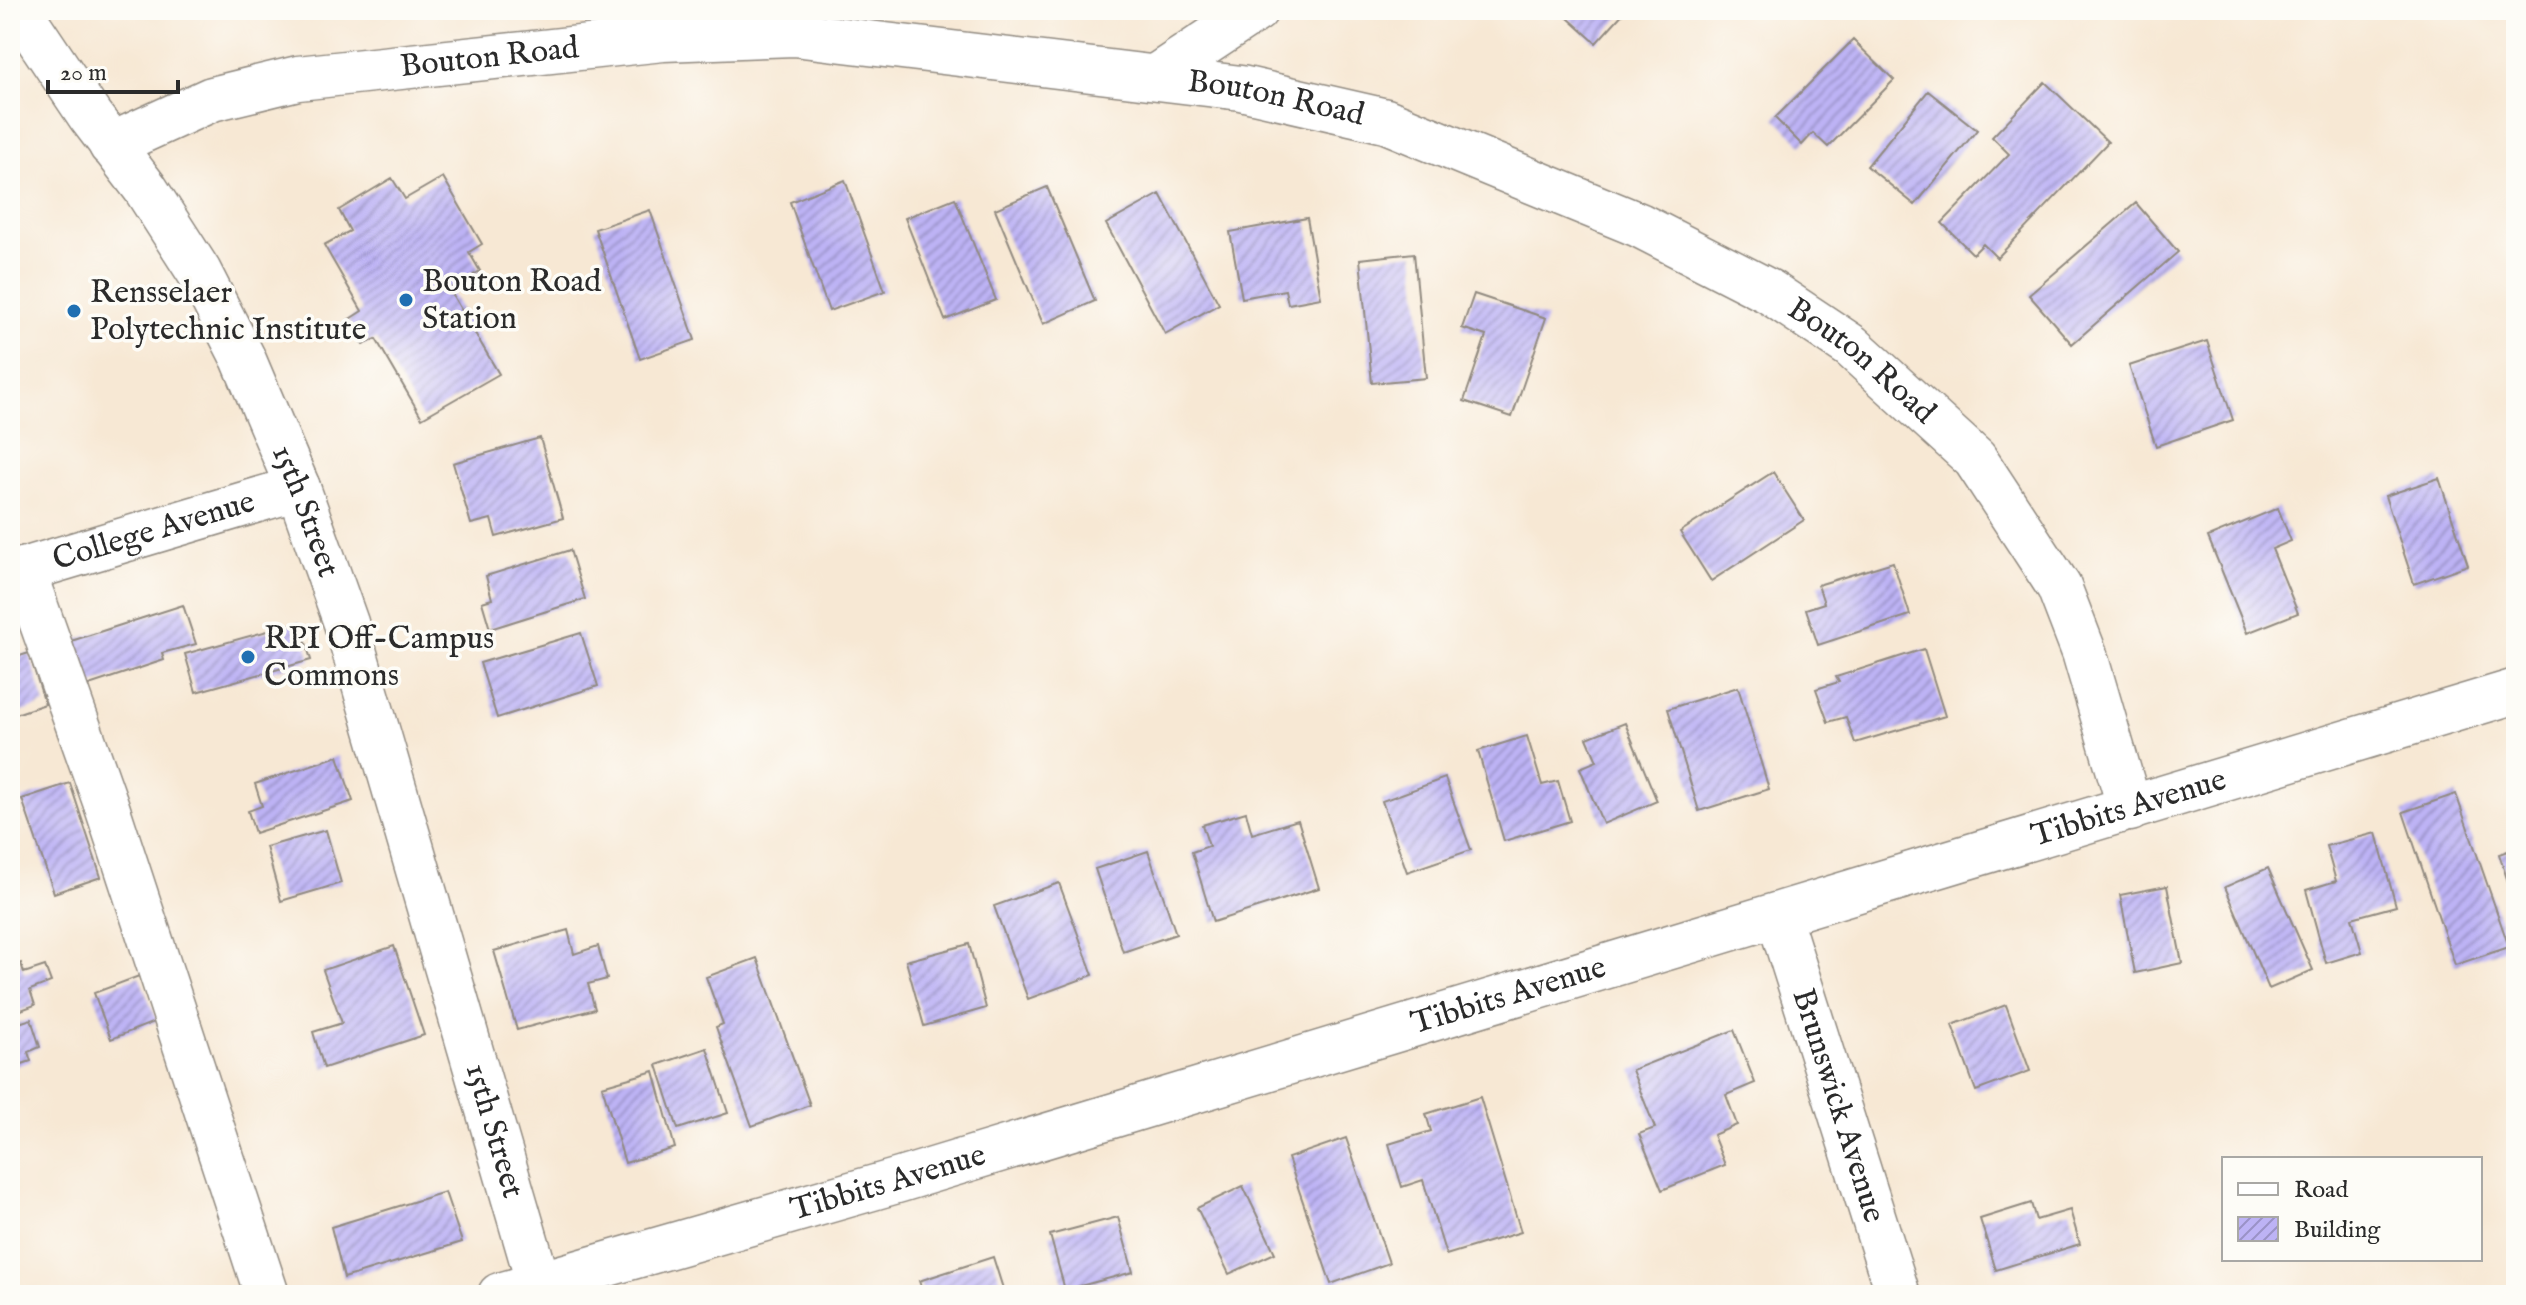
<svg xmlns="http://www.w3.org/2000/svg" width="2526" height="1305" font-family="'IM FELL English',serif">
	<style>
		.building { fill: url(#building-hatch) }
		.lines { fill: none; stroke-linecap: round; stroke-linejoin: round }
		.minor-casing { stroke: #918a80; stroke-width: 47 }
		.minor { stroke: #fff; stroke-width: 44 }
		.poi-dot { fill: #1f6fb2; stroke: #fdfcf7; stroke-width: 3 }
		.labels { text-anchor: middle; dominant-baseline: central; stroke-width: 7; stroke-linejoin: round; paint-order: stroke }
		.street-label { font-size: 32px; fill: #2b2b2b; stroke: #fdfcf7 }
		.poi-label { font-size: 32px; fill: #2b2b2b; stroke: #fdfcf7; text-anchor: start }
	</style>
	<defs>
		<pattern id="building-hatch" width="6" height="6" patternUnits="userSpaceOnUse" patternTransform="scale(2)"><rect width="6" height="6" fill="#bdb3f5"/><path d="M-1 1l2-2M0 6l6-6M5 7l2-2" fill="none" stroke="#9a92c7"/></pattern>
	</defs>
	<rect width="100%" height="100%" fill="#fdfcf7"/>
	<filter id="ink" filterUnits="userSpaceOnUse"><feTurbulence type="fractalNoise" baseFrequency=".0125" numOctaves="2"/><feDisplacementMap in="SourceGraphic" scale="16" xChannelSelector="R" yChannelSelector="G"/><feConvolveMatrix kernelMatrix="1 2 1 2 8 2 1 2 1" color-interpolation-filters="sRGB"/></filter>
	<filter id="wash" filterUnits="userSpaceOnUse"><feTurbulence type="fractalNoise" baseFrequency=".006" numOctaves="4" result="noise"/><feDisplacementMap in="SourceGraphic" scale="32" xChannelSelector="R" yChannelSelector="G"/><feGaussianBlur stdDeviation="1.8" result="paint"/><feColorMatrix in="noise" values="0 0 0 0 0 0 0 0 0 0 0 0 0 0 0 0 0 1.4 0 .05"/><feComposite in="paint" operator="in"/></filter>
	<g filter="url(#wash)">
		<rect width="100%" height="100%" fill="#f7e8d4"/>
		<g id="blocks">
			<!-- building -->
			<path class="building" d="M1559 10H1626L1596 43Z
				M1853 40 1894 80 1828 147 1813 133 1802 145 1775 118Z
				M2045 82 2108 142 1997 258 1983 244 1973 254 1942 223 2009 154 1992 137Z
				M1928 91 1977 130 1915 205 1867 166Z
				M443 177 482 244 469 252 480 271 449 289 499 374 422 418 376 339 363 345 348 320 362 311 324 245 350 231 339 210 392 178 405 199Z
				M845 180 885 291 829 311 790 202Z
				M1047 187 1095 301 1043 324 995 209Z
				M1160 194 1219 304 1165 334 1106 224Z
				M955 198 996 300 945 320 905 218Z
				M2136 203 2178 252 2072 344 2029 295Z
				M650 210 695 340 640 359 595 229Z
				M1307 218 1321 298 1288 304 1285 290 1242 298 1230 232Z
				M1414 253 1426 378 1372 383 1360 259Z
				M1474 294 1546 318 1512 417 1464 401 1486 336 1462 328Z
				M2207 341 2233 420 2156 446 2129 366Z
				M540 438 563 518 496 537 491 519 471 524 453 463Z
				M1773 472 1804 520 1711 581 1680 532Z
				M2439 478 2468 565 2414 584 2385 496Z
				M2278 508 2291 541 2272 549 2298 613 2247 633 2208 537Z
				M570 550 585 599 490 629 482 602 492 599 486 576Z
				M1893 562 1910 615 1818 645 1806 609 1824 603 1818 585Z
				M183 605 196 644 162 653 164 660 80 688 65 643Z
				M300 622 311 660 196 692 185 654Z
				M581 633 598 686 497 718 480 663Z
				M1924 649 1945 716 1855 743 1846 717 1828 722 1816 689 1839 682 1836 677Z
				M29 653 45 704 10 716V659Z
				M1738 687 1769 789 1699 811 1668 709Z
				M1625 723 1657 801 1603 824 1580 768 1597 761 1587 738Z
				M1527 736 1542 785 1558 781 1570 821 1504 841 1478 751Z
				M338 756 353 801 255 833 248 811 262 806 255 784Z
				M1445 778 1471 850 1407 872 1382 801Z
				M70 783 101 877 54 893 22 799Z
				M2456 794 2509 947 2455 965 2403 812Z
				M1246 812 1252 834 1298 820 1319 888 1213 922 1192 852 1209 846 1202 825Z
				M326 830 341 883 281 901 266 847Z
				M2376 833 2396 906 2352 918 2362 952 2326 963 2306 890 2336 881 2326 846Z
				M2516 848V890L2511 891 2499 854Z
				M1148 851 1176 934 1123 952 1095 869Z
				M2268 868 2313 970 2269 989 2225 887Z
				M1059 883 1093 975 1028 999 994 906Z
				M2167 886 2182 963 2135 973 2120 895Z
				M568 930 574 954 598 946 607 979 588 984 595 1009 517 1030 494 951Z
				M969 944 986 1008 924 1026 906 961Z
				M394 946 424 1035 324 1068 313 1032 342 1023 323 970Z
				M757 958 810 1105 752 1126 716 1027 723 1024 706 977Z
				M21 963 24 973 45 966 51 982 30 990 35 1005 10 1014V967Z
				M139 976 157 1021 111 1039 94 993Z
				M2006 1005 2030 1071 1976 1091 1952 1025Z
				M31 1019 40 1047 28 1052 31 1061 10 1068V1026Z
				M1734 1030 1755 1083 1726 1095 1737 1125 1713 1135 1725 1165 1662 1190 1639 1134 1655 1128 1632 1070Z
				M707 1048 728 1113 678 1129 657 1065Z
				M654 1071 675 1148 625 1163 602 1086Z
				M1480 1097 1521 1232 1446 1255 1423 1180 1402 1187 1389 1144 1431 1131 1426 1114Z
				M1346 1138 1389 1263 1331 1284 1288 1158Z
				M1243 1186 1275 1253 1229 1274 1197 1208Z
				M445 1192 462 1242 344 1278 331 1227Z
				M2031 1203 2036 1220 2070 1210 2080 1244 1996 1270 1980 1219Z
				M1118 1217 1133 1272 1065 1290 1050 1235Z
				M993 1257 1005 1295H924L919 1281Z"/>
		</g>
	</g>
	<g filter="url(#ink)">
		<use href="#blocks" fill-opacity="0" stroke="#918a80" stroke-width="2"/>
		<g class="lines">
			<!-- minor casing -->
			<g class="minor-casing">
				<g id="minor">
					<path id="s1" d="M19 10 90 116 145 188 199 272 243 358 298 488 346 623 542 1295"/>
					<path d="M1155 77 1256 10"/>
					<path id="s2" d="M111 145 212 99 298 78 663 39 794 34 1241 88 1386 121 1639 225 1770 292 1851 346 1975 459 2059 587 2084 652 2130 809"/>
					<path d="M23 570 107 807 267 1295"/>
					<path id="s3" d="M10 574 298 488"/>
					<path id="s4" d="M1778 915 1898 1295"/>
					<path id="s5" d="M500 1295 900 1180 2516 691"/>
				</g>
			</g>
			<!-- minor -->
			<use href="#minor" class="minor"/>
		</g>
	</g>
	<!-- markers -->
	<g class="poi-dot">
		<circle cx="406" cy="300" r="8"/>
		<circle cx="74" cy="311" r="8"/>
		<circle cx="248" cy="657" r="8"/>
	</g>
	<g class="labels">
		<!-- street labels -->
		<g class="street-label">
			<text stroke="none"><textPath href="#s2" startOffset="392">Bouton Road</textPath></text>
			<text stroke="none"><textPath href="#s2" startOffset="1184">Bouton Road</textPath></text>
			<text stroke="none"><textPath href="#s2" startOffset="1832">Bouton Road</textPath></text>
			<text stroke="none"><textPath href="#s1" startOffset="580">15th Street</textPath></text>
			<text stroke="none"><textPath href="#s3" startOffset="150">College Avenue</textPath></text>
			<text stroke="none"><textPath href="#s5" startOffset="1700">Tibbits Avenue</textPath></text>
			<text stroke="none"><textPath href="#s5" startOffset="1052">Tibbits Avenue</textPath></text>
			<text stroke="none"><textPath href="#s4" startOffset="200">Brunswick Avenue</textPath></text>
			<text stroke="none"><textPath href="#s1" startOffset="1228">15th Street</textPath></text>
			<text stroke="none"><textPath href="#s5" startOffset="404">Tibbits Avenue</textPath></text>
		</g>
		<!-- poi labels -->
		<g class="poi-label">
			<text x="422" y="282">Bouton Road<tspan x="422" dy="37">Station</tspan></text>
			<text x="90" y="293">Rensselaer<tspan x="90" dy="37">Polytechnic Institute</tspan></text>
			<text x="264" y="639">RPI Off-Campus<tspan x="264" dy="37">Commons</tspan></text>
		</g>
	</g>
	<!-- margin -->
	<rect width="2526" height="1305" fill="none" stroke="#fdfcf7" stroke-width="40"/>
	<!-- legend -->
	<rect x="2222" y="1157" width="260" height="104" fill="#fdfcf7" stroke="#a9a8a5" stroke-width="2"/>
	<rect x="2238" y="1183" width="40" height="12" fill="#ffffff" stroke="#a9a8a5" stroke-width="2"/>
	<text x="2294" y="1197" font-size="24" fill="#2b2b2b">Road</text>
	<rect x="2238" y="1217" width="40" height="24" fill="url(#building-hatch)" stroke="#a9a8a5" stroke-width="2"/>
	<text x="2294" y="1237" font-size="24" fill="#2b2b2b">Building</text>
	<!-- scale -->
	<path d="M48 80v12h130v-12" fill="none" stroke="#2b2b2b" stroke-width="4"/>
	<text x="60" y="80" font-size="24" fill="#2b2b2b" stroke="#fdfcf7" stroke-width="6" paint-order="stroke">20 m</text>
</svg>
